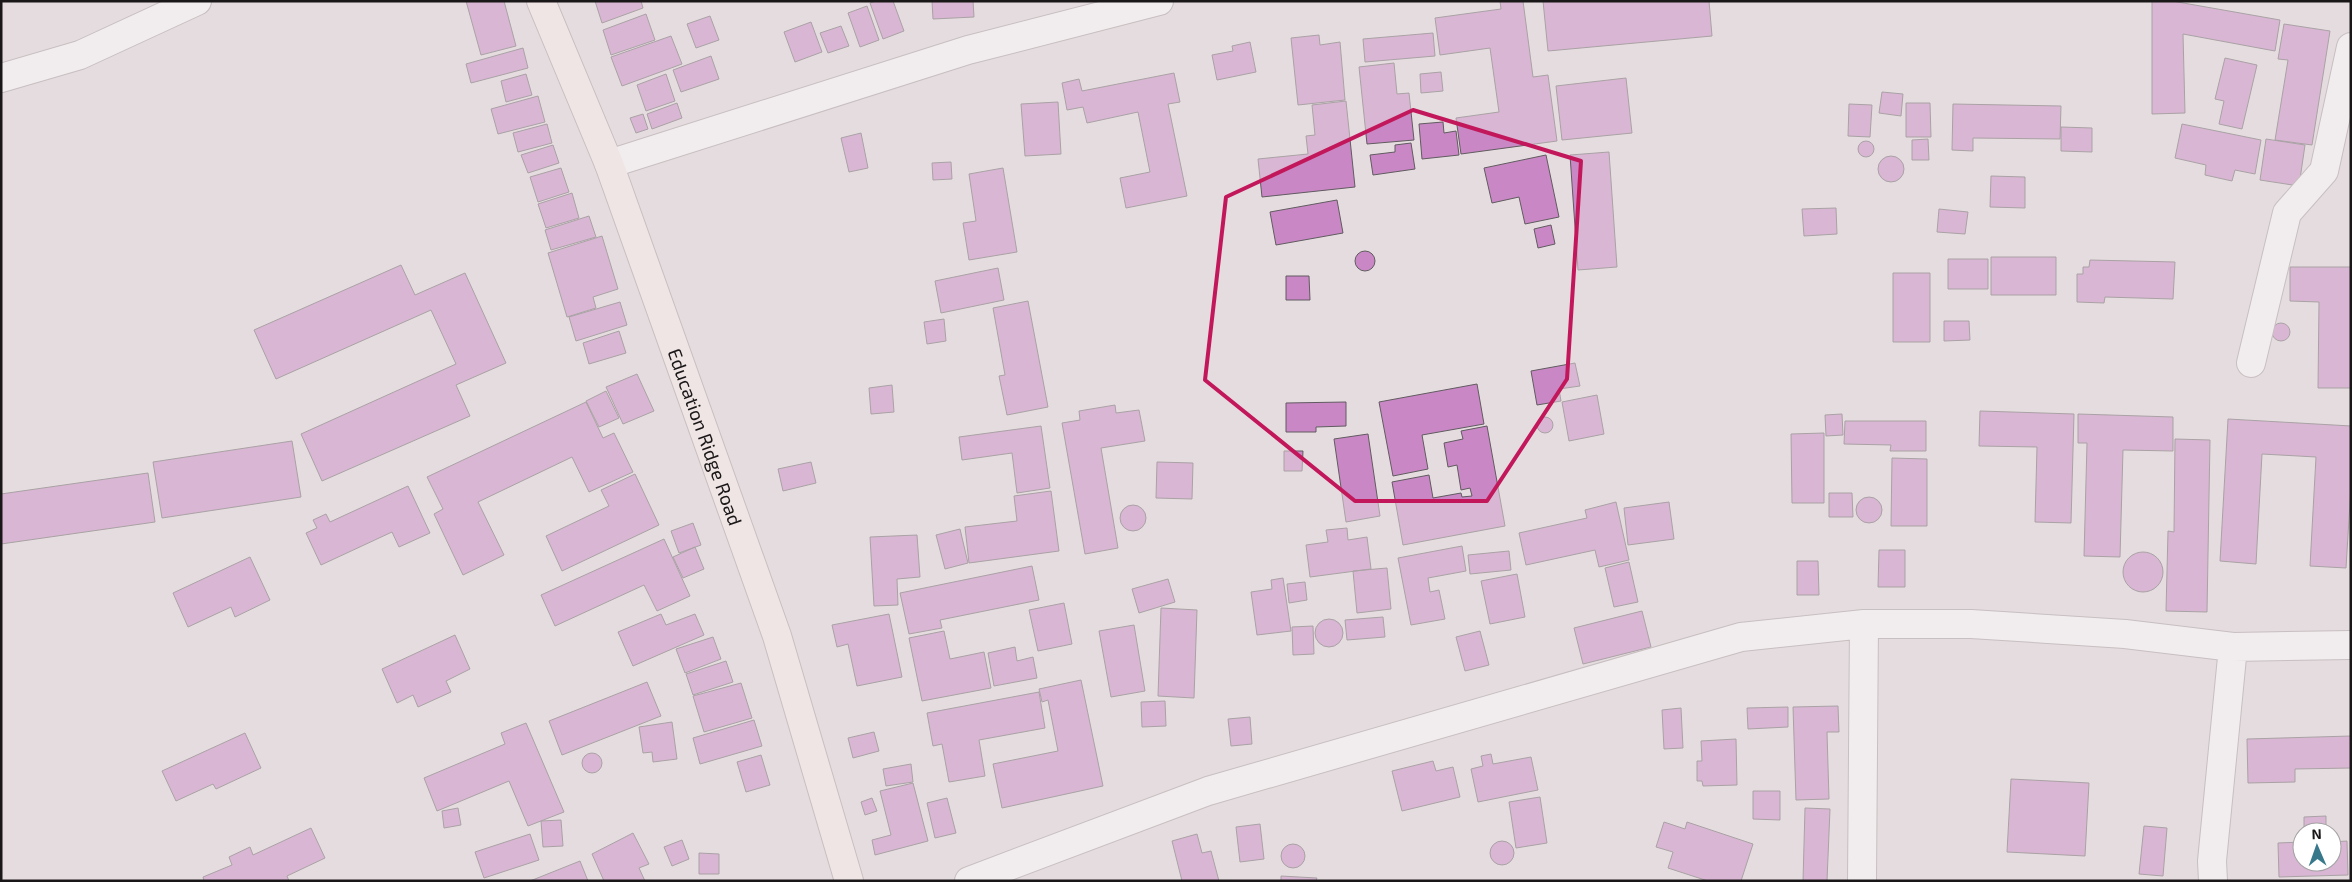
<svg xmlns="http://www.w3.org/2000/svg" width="2352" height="882" font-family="'Exo 2',sans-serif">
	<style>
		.building { fill: #c988c5; stroke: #615b60 }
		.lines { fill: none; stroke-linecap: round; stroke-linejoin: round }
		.minor-casing { stroke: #a39b9d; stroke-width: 30 }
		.secondary-casing { stroke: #a39b9d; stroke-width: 30 }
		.minor { stroke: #fff; stroke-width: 28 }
		.secondary { stroke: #fdefee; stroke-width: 28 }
		.marked { fill: none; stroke: #c2185b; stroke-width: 4; stroke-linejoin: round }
		.labels { text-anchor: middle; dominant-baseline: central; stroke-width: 4; stroke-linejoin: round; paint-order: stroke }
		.street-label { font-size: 19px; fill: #1a1718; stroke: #fff }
	</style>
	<rect width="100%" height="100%" fill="#e5dcdf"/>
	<!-- building -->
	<path class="building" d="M466 1H504L516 46 481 55Z
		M595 1H641L643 8 602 23Z
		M876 1H893L904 31 883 39 870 3Z
		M932 1H973L974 17 933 19Z
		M1500 1H1523L1533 77 1548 75 1557 141 1461 154 1456 118 1499 112 1490 48 1440 55 1435 18 1501 9Z
		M1543 1H1709L1712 36 1548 51Z
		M2152 1H2172L2280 20 2275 51 2183 34 2185 113 2152 114Z
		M867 6 879 40 860 47 848 13Z
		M646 14 655 40 611 55 603 30Z
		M710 16 719 40 696 48 687 24Z
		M811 22 822 52 795 62 784 32Z
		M2284 24 2330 31 2312 145 2275 140 2288 60 2278 59Z
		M841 26 849 46 828 53 820 33Z
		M1433 33 1435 56 1365 62 1363 39Z
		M1319 35 1320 45 1340 42 1345 100 1298 105 1291 38Z
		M671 36 682 64 622 86 611 57Z
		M1250 42 1256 72 1217 80 1212 55 1233 51 1232 46Z
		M523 48 528 68 471 83 466 64Z
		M711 56 719 79 681 92 673 70Z
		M2225 58 2257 65 2242 129 2219 124 2224 101 2215 99Z
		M1394 63 1397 94 1409 93 1414 140 1367 144 1359 67Z
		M1441 72 1443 91 1421 93 1420 74Z
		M1174 73 1180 102 1168 104 1187 196 1126 208 1120 178 1150 172 1138 112 1087 123 1083 107 1067 110 1062 83 1079 79 1082 91Z
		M526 74 532 95 506 102 501 81Z
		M666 74 675 101 646 111 637 85Z
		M1626 78 1632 133 1562 140 1556 86Z
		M1882 92 1903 94 1901 116 1879 113Z
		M538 96 545 122 498 134 491 109Z
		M1346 101 1355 187 1262 197 1258 159 1308 154 1306 136 1315 135 1312 105Z
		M1058 102 1061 154 1025 156 1021 104Z
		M677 103 682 118 652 129 647 114Z
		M1906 103H1930L1931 137H1906Z
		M1849 104 1872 105 1870 137 1848 136Z
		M1953 104 2061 106 2060 139 1973 138V151L1952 150Z
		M643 114 648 129 636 133 630 118Z
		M1443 122 1444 133 1456 131 1459 155 1422 159 1419 124Z
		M547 124 552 143 518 152 513 133Z
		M2182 124 2261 140 2255 174 2235 170 2232 181 2205 175 2206 165 2175 158Z
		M2061 127 2092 128V152L2061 151Z
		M861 133 868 168 849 172 841 138Z
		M1928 139 1929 160H1912V140Z
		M2266 139 2305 145 2299 186 2260 180Z
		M1858 149a8 8 0 1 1 16 0a8 8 0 1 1-16 0Z
		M1411 143 1415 169 1373 175 1370 155 1395 152V145Z
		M553 145 559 163 528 173 521 155Z
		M1609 152 1617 267 1578 270 1570 155Z
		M1546 155 1559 217 1525 224 1519 197 1492 203 1484 168Z
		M1878 169a13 13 0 1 1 26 0a13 13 0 1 1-26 0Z
		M951 162 952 179 933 180 932 163Z
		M561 168 569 192 538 202 530 177Z
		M1003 168 1017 252 969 260 963 223 976 221 969 174Z
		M1991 176 2025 177V208L1990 207Z
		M572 193 579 218 546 228 538 204Z
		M1337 200 1343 233 1276 245 1270 212Z
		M1836 208 1837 234 1804 236 1802 209Z
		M1939 209 1968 212 1965 234 1937 232Z
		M589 216 596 237 551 250 545 230Z
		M1551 225 1555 244 1538 248 1534 229Z
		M602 236 618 289 593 297 596 308 567 317 548 253Z
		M1355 261a10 10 0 1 1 20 0a10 10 0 1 1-20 0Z
		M1991 257H2056V295H1991Z
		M1948 259H1988V289H1948Z
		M2090 260 2175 262 2173 299 2105 297 2104 303 2077 302V274H2083V267H2089Z
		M401 265 415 295 465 273 506 363 456 385 470 416 322 481 301 434 456 364 431 310 276 379 254 330Z
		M2290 267H2351V388H2318L2319 302 2290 301Z
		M998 268 1004 300 941 313 935 281Z
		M1893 273H1930V342H1893Z
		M1286 276H1309L1310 300H1286Z
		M1028 301 1048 407 1007 415 999 376 1005 375 993 308Z
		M620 302 627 325 576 341 569 317Z
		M944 319 946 341 927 344 924 322Z
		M1944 321H1969L1970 340 1944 341Z
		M2272 332a9 9 0 1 1 18 0a9 9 0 1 1-18 0Z
		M619 331 626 353 589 364 583 343Z
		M1575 363 1580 386 1559 389 1561 401 1537 405 1531 371Z
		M637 374 654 411 623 424 606 387Z
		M1477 384 1484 424 1422 435 1428 469 1393 476 1379 402Z
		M892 385 894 412 871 414 869 388Z
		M606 391 619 418 599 427 586 401Z
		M1597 395 1604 434 1569 441 1562 402Z
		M586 402 603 438 614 433 633 472 589 492 572 457 478 502 504 555 463 575 434 514 443 509 427 477Z
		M1346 402V426L1316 427V432H1286V403Z
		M1115 405 1116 413 1139 410 1145 441 1101 448 1118 548 1085 554 1062 423 1080 420 1079 411Z
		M1980 411 2074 414 2071 523 2035 522 2037 447 1979 446Z
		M1842 414 1843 435 1826 436 1825 415Z
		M2078 414 2173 417V451L2123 450 2120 557 2084 556 2087 443H2078Z
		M1537 425a8 8 0 1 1 16 0a8 8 0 1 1-16 0Z
		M2228 419 2351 426V486L2346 568 2310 566 2316 457 2262 454 2256 564 2220 561Z
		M1845 421H1926V451H1890L1891 445 1844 444Z
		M1041 426 1050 488 1017 493 1012 453 962 460 959 437Z
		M1487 426 1505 526 1403 545 1392 482 1429 475 1433 498 1461 493 1462 497 1472 496 1470 488 1461 490 1457 465 1448 467 1444 443 1463 439 1461 431Z
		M1824 433V503H1792L1791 434Z
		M1368 434 1380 516 1346 522 1334 439Z
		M2175 439 2210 440 2207 612 2166 611 2168 531 2174 532Z
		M292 441 301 497 162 518 153 462Z
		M1284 451H1303L1302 471H1284Z
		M1892 458 1927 459V526H1891Z
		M811 462 816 483 783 491 778 469Z
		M1157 462 1193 463 1192 499 1156 498Z
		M148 473 155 522 1 544V494Z
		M635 474 659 525 562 571 546 536 609 506 601 490Z
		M408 486 430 533 399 547 392 532 321 565 306 533 317 528 313 520 326 514 330 522Z
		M1051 491 1059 551 969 563 965 527 1017 521 1014 496Z
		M1829 493H1852L1853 517H1829Z
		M1856 510a13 13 0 1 1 26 0a13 13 0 1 1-26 0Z
		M1616 502 1629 560 1599 567 1595 550 1526 565 1519 533 1587 518 1585 510Z
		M1669 502 1674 539 1628 545 1624 508Z
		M1120 518a13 13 0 1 1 26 0a13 13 0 1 1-26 0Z
		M693 523 701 545 679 553 671 531Z
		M1347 528 1348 540 1367 537 1371 569 1310 577 1306 545 1328 542 1326 530Z
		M960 529 968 563 945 569 936 535Z
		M917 535 920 577 897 579 898 605 874 606 870 537Z
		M664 539 690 596 657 611 644 585 555 626 541 595Z
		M1462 546 1466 571 1428 578 1430 592 1439 590 1445 619 1411 625 1398 558Z
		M695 547 704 569 683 578 673 557Z
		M1879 550H1905V587H1878Z
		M1509 551 1511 570 1470 574 1468 555Z
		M2123 572a20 20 0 1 1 40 0a20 20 0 1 1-40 0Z
		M250 557 270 600 235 617 231 607 188 627 173 593Z
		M1797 561H1818L1819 595H1797Z
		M1629 562 1638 602 1614 607 1605 568Z
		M1032 566 1039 600 940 620 942 628 909 634 900 593Z
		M1387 568 1391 609 1357 613 1353 571Z
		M1517 574 1525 617 1490 624 1481 581Z
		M1283 578 1291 631 1257 635 1251 592 1272 589 1271 580Z
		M1168 579 1175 602 1139 613 1132 589Z
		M1305 582 1307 600 1289 603 1287 584Z
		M1064 603 1072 644 1038 651 1029 610Z
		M1161 608 1197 610 1194 698 1158 696Z
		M1642 611 1651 647 1583 664 1574 628Z
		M661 614 666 625 695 614 704 635 633 666 618 632Z
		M889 614 902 677 857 686 848 644 837 647 832 625Z
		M1383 617 1385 637 1347 640 1345 620Z
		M1315 633a14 14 0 1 1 28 0a14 14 0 1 1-28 0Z
		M1134 625 1145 691 1111 697 1099 631Z
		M1313 626 1314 654 1293 655 1292 627Z
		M944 631 950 659 984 652 991 688 922 701 909 638Z
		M1480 631 1489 665 1465 671 1456 637Z
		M455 635 470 669 446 681 451 692 418 707 413 695 397 703 382 669Z
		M713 637 721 659 685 673 676 649Z
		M1015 647 1017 661 1033 657 1037 678 994 686 988 653Z
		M726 661 733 682 693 695 686 674Z
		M1081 680 1103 786 1002 808 993 764 1058 751 1048 700 1042 702 1039 689Z
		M647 682 661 716 562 755 549 721Z
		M741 683 752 718 704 732 693 696Z
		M1039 692 1045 728 979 740 985 776 949 782 942 744 933 746 927 713Z
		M1165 701 1166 726 1142 727 1141 702Z
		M1838 706 1839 732H1827L1829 799 1796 800 1793 707Z
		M1788 707V727L1748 729 1747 708Z
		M1681 708 1683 748 1664 749 1662 710Z
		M1250 717 1252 744 1231 746 1228 719Z
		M754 720 762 746 700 764 693 738Z
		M672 722 677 759 653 762 652 752 643 753 639 727Z
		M526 723 564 812 528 826 509 781 437 811 424 778 505 744 501 733Z
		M874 732 879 751 853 758 848 738Z
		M245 733 261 768 216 789 213 784 176 801 162 771Z
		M2351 736V768L2295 769V782L2248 783 2247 739Z
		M1736 739 1737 785 1703 786 1702 781H1697V761H1702L1701 741Z
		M582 763a10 10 0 1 1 20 0a10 10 0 1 1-20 0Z
		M1491 754 1493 764 1531 757 1538 790 1478 802 1471 769 1483 766 1481 756Z
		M761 755 770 785 746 792 737 762Z
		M1433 761 1436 771 1453 767 1460 797 1402 811 1392 771Z
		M911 764 913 782 886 786 883 769Z
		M2011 779 2089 783 2085 856 2007 852Z
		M913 783 928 841 875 855 872 840 891 835 880 791Z
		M1753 791H1780V820L1753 819Z
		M1540 797 1547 843 1516 848 1509 802Z
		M872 798 877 811 865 815 861 802Z
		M947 798 956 833 935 838 927 803Z
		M458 808 461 825 444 828 442 811Z
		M1805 808 1830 809 1827 881H1803Z
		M2326 816V832H2304V817Z
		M561 820 563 846 543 847 541 821Z
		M1664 822 1685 829 1687 822 1753 844 1741 881H1708L1668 868 1673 852 1656 847Z
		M1260 824 1264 859 1240 862 1236 827Z
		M2144 826 2167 828 2163 876 2139 874Z
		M311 828 325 858 287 876 289 881H204L203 877 232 865 229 857 250 847 253 855Z
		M633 833 649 864 639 868 645 881H604L592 854Z
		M530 834 539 860 484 878 475 852Z
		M1197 834 1202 853 1211 851 1219 881H1182L1172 841Z
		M682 840 689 859 672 866 664 847Z
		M2347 841 2348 875 2279 877 2278 843 2302 842V862H2332V842Z
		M1490 853a12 12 0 1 1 24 0a12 12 0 1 1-24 0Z
		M1281 856a12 12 0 1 1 24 0a12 12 0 1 1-24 0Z
		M699 853 719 854V874H699Z
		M580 861 588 881H530Z
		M1281 876 1317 878 1316 881H1281Z"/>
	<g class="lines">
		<!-- minor casing -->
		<g class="minor-casing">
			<path id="minor" d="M1 78 80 55 197 1
				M609 164 968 50 1159 1
				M2251 363 2287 213 2324 171 2351 47
				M969 881 1208 791 1741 637 1864 624H1971L2125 634 2233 647 2351 645
				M1862 881 1864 624
				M2213 881 2212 861 2233 647"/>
		</g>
		<!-- secondary casing -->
		<g class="secondary-casing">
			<g id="secondary">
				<path id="s1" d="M541 1 609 164 777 636 849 881"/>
			</g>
		</g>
		<!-- minor -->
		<use href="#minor" class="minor"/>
		<!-- secondary -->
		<use href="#secondary" class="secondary"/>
	</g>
	<!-- marked area -->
	<path d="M0 0H2352V882H0ZM1413 110 1581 161 1567 379 1487 501H1355L1205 380 1226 197Z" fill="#e5dcdf" fill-opacity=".55" fill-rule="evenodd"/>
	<path class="marked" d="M1413 110 1581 161 1567 379 1487 501H1355L1205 380 1226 197Z"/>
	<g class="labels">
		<!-- street labels -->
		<g class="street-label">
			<text stroke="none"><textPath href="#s1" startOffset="466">Education Ridge Road</textPath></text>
		</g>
	</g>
	<!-- border -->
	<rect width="2352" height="882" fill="none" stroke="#1a1718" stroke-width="5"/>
	<!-- north arrow -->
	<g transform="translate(2317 847) rotate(358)"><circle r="24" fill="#ffffff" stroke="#a3a2a3"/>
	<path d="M0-4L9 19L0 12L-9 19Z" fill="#37798b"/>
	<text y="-8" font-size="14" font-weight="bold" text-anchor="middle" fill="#1a1718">N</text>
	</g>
</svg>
